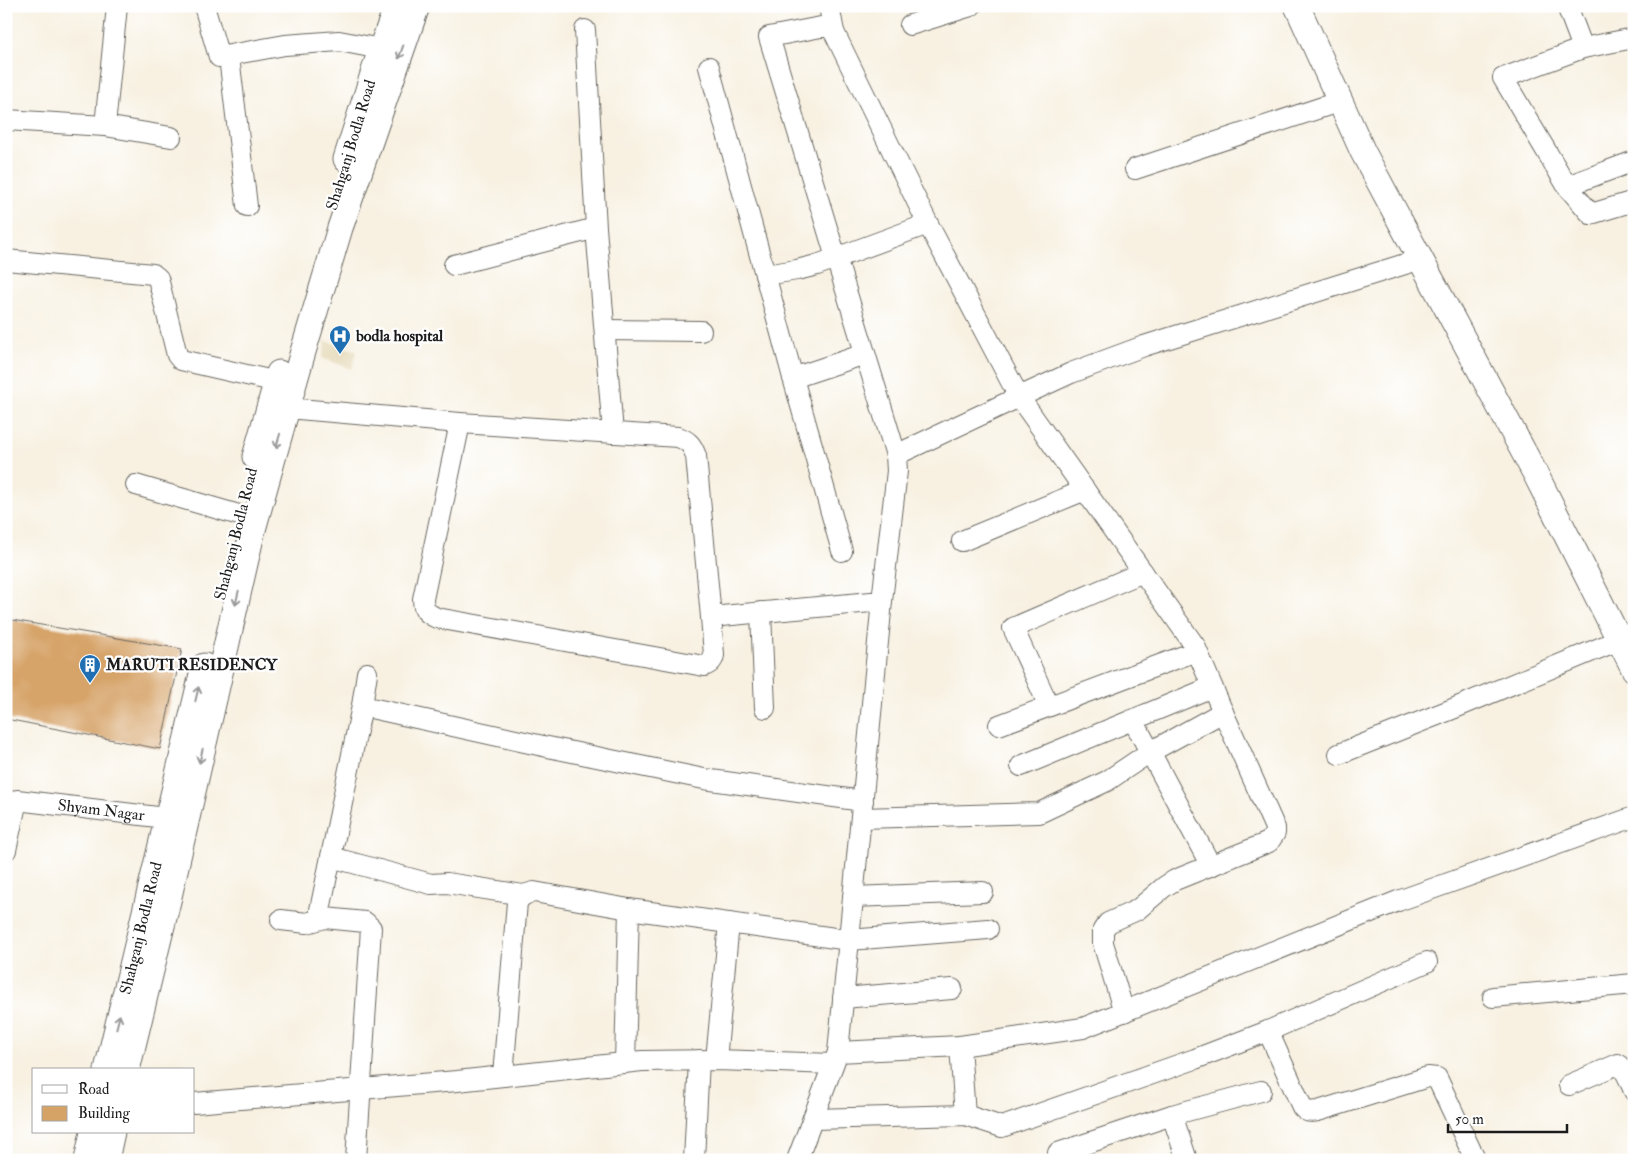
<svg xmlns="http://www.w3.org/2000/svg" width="1640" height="1166" font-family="'IM FELL Double Pica',serif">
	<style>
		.built { fill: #e6daba }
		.building { fill: #d6a367 }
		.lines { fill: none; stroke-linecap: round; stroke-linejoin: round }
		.minor-casing { stroke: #696761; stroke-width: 22 }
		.major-casing { stroke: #696761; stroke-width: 27 }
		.minor { stroke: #fff; stroke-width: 20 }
		.major { stroke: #fff; stroke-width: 25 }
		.oneway { stroke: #999 }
		.labels { text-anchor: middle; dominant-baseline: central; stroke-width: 4.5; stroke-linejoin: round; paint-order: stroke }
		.street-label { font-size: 16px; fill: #1c1c1c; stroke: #fff }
		.poi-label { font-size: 16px; font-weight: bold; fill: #1c1c1c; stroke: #fff; text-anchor: start }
	</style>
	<rect width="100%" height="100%" fill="#fff"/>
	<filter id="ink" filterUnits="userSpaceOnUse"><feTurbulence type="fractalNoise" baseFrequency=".02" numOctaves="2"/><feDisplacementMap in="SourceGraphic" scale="10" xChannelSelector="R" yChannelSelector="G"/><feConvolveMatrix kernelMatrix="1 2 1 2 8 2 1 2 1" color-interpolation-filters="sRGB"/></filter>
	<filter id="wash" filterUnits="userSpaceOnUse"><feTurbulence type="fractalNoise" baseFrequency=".0096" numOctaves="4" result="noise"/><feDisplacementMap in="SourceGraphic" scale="20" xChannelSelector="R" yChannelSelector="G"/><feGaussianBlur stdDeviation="1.12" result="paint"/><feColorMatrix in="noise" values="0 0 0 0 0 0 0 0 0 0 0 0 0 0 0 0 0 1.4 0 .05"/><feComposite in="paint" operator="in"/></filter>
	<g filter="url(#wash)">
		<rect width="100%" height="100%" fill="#f8f1e2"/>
		<!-- built -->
		<path class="built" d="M326 341 357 351 352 369 322 358Z"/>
		<g id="blocks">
			<!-- building -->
			<path class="building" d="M6 619 182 649 160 749 6 719Z"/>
		</g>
	</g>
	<g filter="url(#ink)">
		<use href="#blocks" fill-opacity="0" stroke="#696761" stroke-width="1"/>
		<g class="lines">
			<!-- minor casing -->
			<g class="minor-casing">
				<g id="minor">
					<path d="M204 6 219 57 285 45 339 41 381 49"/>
					<path d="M829 6 834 32"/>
					<path d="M1567 6 1583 48 1634 38"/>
					<path d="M910 25 971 6"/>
					<path d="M585 30 596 228"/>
					<path d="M1583 48 1503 78 1567 186 1591 214 1634 201"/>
					<path d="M229 57 247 206"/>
					<path d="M709 67 793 378 842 551"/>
					<path d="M6 120 105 126 117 6"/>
					<path d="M105 126 171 137"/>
					<path d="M1135 169 1341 101"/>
					<path d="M1567 186 1634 161"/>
					<path d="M6 260 153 274 158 278 177 355 181 360 291 385"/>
					<path d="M454 265 596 228 613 433"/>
					<path d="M765 275 797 270 817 265 928 224"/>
					<path d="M605 330 701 331"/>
					<path d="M793 378 865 354"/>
					<path d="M274 405 287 408 460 423 678 437C689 441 692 445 696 456L711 617 882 601 897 471 896 455 769 37 821 27H829L834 32 928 224 1019 397 1071 373 1144 346 1421 259"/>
					<path d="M460 423 423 599C423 611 428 614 437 618L704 666C710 664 713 661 714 655L711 617"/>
					<path d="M896 455 1019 397 1195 646 1194 652 999 725"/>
					<path d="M136 485 239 515"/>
					<path d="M962 541 1085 490"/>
					<path d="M761 612 765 708"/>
					<path d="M362 706 543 746 704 779 863 801"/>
					<path d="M1049 706 1013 628 1143 572"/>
					<path d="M1133 720 1211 866"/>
					<path d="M1339 754 1450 710 1619 640 1634 632"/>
					<path d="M1021 766 1212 687"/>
					<path d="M861 818 1039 813 1107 781 1150 752 1223 712"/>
					<path id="s1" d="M6 850 17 800 182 820"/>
					<path d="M331 857 431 884 447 883 523 895 534 892 629 909 849 940 988 929"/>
					<path d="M853 897 983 892"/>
					<path d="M281 920 307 923 325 918"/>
					<path d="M1493 997 1634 984"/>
					<path d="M843 998 952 989"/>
					<path d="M1124 1012 1103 943V930L1108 923 1137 910 1164 887 1175 880 1269 842 1275 833V828L1223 712 1195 646"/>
					<path d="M1268 1031 1302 1107C1307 1113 1310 1112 1318 1111L1428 1077 1437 1078 1474 1157V1160"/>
					<path d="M960 1046 965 1115"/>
					<path d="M838 1052 960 1046 1083 1028 1398 901 1634 817"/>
					<path d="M716 1060 729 923"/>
					<path d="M625 1063 629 909"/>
					<path d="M503 1076 517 902 523 895"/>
					<path d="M1569 1085 1618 1064C1626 1069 1630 1082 1634 1091"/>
					<path d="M194 1103 457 1081 642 1061 716 1060 833 1064"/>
					<path d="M1172 1115 1261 1091"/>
					<path d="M813 1119 965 1115 1002 1127 1195 1059 1268 1031 1427 962"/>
					<path d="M356 1160 371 928 365 922 325 918 321 915 320 910 362 706 367 673"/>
					<path d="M694 1160 699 1060"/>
					<path d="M797 1160 838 1052 882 601"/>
					<path d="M1060 1160 1058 1153 1172 1115 1187 1160"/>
				</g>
			</g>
			<!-- major casing -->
			<g class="major-casing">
				<g id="major">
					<path d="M1297 6 1363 152 1536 475 1634 669"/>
					<path d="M346 159 381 49 397 6"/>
					<path d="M255 457 279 373"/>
					<path id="s2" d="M107 1070 204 666"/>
					<path d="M127 1070 168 901 252 533 302 355 340 228 417 6"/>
					<path d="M87 1160 93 1132"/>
					<path d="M106 1160 112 1132"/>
				</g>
			</g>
			<!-- minor -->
			<use href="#minor" class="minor"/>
			<!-- major -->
			<use href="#major" class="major"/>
		</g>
		<!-- one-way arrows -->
		<defs><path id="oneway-shaft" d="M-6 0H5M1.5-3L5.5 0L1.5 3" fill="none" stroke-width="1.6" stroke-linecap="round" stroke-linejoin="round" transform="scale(1.25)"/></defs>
		<g class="oneway">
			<use href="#oneway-shaft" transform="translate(401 52) rotate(109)"/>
			<use href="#oneway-shaft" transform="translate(278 441) rotate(106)"/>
			<use href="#oneway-shaft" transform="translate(237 598) rotate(103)"/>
			<use href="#oneway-shaft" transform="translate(197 694) rotate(-77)"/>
			<use href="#oneway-shaft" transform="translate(201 756) rotate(103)"/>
			<use href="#oneway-shaft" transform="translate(118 1022) rotate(-76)"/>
		</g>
	</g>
	<!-- icons -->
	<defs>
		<g id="hospital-pin" transform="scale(1.125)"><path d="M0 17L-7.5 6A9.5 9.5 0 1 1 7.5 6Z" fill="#1f6fb2" stroke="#fff"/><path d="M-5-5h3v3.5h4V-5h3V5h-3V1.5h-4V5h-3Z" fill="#fff"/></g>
		<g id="building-pin" transform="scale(1.125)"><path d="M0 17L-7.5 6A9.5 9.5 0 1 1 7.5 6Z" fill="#1f6fb2" stroke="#fff"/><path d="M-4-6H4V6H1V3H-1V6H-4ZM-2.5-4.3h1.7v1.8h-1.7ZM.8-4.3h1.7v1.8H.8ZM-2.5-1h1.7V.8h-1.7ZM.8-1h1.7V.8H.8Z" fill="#fff"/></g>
	</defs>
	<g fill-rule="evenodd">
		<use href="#hospital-pin" x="340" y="336"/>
		<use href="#building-pin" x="90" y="665"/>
	</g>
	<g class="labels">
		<!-- street labels -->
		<g class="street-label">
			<text transform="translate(351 145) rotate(-73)">Shahganj Bodla Road</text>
			<text transform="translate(236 534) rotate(-76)">Shahganj Bodla Road</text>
			<text stroke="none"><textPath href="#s1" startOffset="136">Shyam Nagar</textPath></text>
			<text stroke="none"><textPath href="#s2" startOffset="146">Shahganj Bodla Road</textPath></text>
		</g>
		<!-- poi labels -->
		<g class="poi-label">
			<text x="356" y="336">bodla hospital</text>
			<text x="106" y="665">MARUTI RESIDENCY</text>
		</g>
	</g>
	<!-- margin -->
	<rect width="1640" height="1166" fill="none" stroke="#fff" stroke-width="25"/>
	<!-- legend -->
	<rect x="32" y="1068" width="162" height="65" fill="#ffffff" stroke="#a4a4a4"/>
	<rect x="42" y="1085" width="25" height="8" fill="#ffffff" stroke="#a4a4a4"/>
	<text x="78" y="1094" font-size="15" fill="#1c1c1c">Road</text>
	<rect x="42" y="1106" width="25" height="15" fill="#d6a367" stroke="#a4a4a4"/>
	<text x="78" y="1118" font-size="15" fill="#1c1c1c">Building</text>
	<!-- scale -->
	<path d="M1448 1124v8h119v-8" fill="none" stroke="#1c1c1c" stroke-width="2.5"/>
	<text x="1455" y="1124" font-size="15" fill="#1c1c1c" stroke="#ffffff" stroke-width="4" paint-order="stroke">50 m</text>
</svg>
